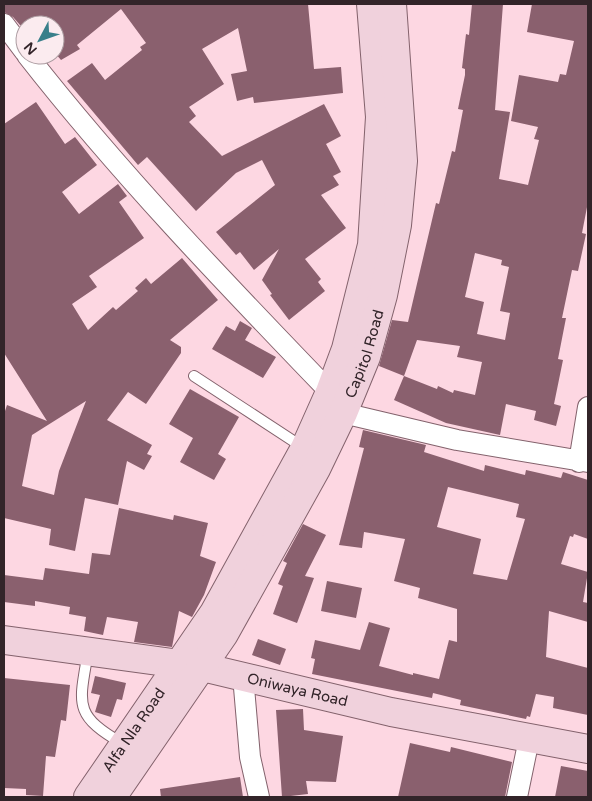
<svg xmlns="http://www.w3.org/2000/svg" width="592" height="801" font-family="'Varela Round',sans-serif">
	<style>
		.building { fill: #8a606e; fill-rule: evenodd }
		.lines { fill: none; stroke-linecap: round; stroke-linejoin: round }
		.lane-casing { stroke: #83626c; stroke-width: 12 }
		.street-casing { stroke: #83626c; stroke-width: 22 }
		.secondary-casing { stroke: #83626c; stroke-width: 30 }
		.lane { stroke: #fff; stroke-width: 10 }
		.street { stroke: #fff; stroke-width: 20 }
		.secondary { stroke: #f0d1dc; stroke-width: 28 }
		.labels { text-anchor: middle; dominant-baseline: central; stroke-width: 5; stroke-linejoin: round; paint-order: stroke }
		.street-label { font-size: 15px; fill: #322429; stroke: #fbebef }
	</style>
	<rect width="100%" height="100%" fill="#fdd7e2"/>
	<!-- building -->
	<path class="building" d="M4 4H308L314 69 341 67 343 93 254 103 253 97 237 101 231 74 247 71 238 28 202 49 224 84 189 107 196 116 189 122 222 156 324 104 341 136 326 144 341 172 333 176 339 185 321 195 346 228 305 259 321 279 318 282 325 291 289 320 270 295 272 294 262 280 279 249 254 270 240 252 236 255 216 232 275 185 262 160 236 173 196 211 147 157 138 165 67 81 92 63 105 80 142 50 140 47 146 43 121 9 77 45 80 49 61 60 55 53V25H20L13 17 4 12Z
		M472 4H503L495 110 510 112 499 179 528 185 539 140 534 139 538 127 511 121 519 75 558 82 560 74 566 75 574 41 527 32 532 4H588V202L582 233 586 234 578 271 572 270 562 318H566L558 359 563 360 554 404 561 406 556 426 534 420 536 411 506 404 500 435 446 423 394 400 404 376 437 389 438 386 453 393 454 390 475 395 482 362 457 357 460 346 417 340 404 376 379 366 392 320 408 322 436 203 439 204 452 151 455 152 463 110 458 109 465 75V69L462 68 466 34 469 35ZM475 253 502 260 501 265 509 267 500 311 510 313 505 340 477 334 484 302 465 297Z
		M36 102 65 144 75 137 97 165 62 192 79 214 118 184 127 196 119 202 144 238 89 276 97 287 72 304 88 330 113 307 116 310 138 291 135 288 146 278 151 284 182 258 218 300 170 340 181 347V353L146 404 128 392 107 420 152 445 147 454 152 456 144 470 127 461 118 505 85 498 75 551 49 545 51 529 4 518V414L7 405 47 421 4 353V124ZM86 401 59 471 54 495 22 486 32 435Z
		M240 321 252 328 245 340 276 357 263 378 212 349 226 326 235 331Z
		M190 389 239 417 218 454 226 459 214 480 180 462 193 438 169 424Z
		M363 430 426 445 424 452 484 471 485 465 525 475 526 470 561 478 563 472 588 480V539L574 534 573 537 570 536 561 564 588 572 583 602 588 603V622L549 611 546 657 588 668V715L553 708 554 697 536 694 530 717 527 716 526 719 460 705 461 700 433 693 432 698 312 674 315 659 311 658 315 640 360 650 369 622 390 628 379 666 413 675V673L439 679 449 640 457 642V609L418 598 420 588 394 581 405 539 364 532 362 548 339 545 364 448 359 447ZM448 487 519 504 516 517 525 519 507 580 473 574 481 539 437 527Z
		M119 508 173 520 174 515 208 523 200 556 216 562 204 595 192 617 179 611 172 647 134 642 138 622 107 617 103 635 84 631 86 617 69 614 70 607 35 601V606L4 602V575L43 580 45 568 89 574 92 553 110 555Z
		M303 524 326 535 305 576 314 578 297 623 273 614 283 586 278 584 287 563 283 561Z
		M327 581 362 588 356 618 321 611Z
		M258 639 286 649 280 665 252 655Z
		M95 676 126 683 122 700 117 699 111 717 95 712 100 695 91 693Z
		M4 678 70 685 66 721 61 720 55 757 46 756 43 796 26 795V789L4 788Z
		M303 709 304 730 343 736 336 782 306 781 308 794 282 797 276 710Z
		M410 743 450 752 451 747 512 762 505 797H398Z
		M561 766 588 771V797H555Z
		M240 777 243 797H161L160 789Z"/>
	<g class="lines">
		<!-- lane casing -->
		<g class="lane-casing">
			<path id="lane" d="M194 376 304 448
				M88 652C79 705 73 715 123 744"/>
		</g>
		<!-- street casing -->
		<g class="street-casing">
			<path id="street" d="M4 24 25 52
				M27 55C120 174 226 284 330 392
				M343 413 457 440 588 462
				M579 462 588 407
				M243 676 250 757 259 797
				M517 797 529 739"/>
		</g>
		<!-- secondary casing -->
		<g class="secondary-casing">
			<g id="secondary">
				<path id="s1" d="M4 640 202 667 391 712 588 749"/>
				<path id="s2" d="M88 797 214 613 305 448 330 392 346 349 372 245 380 117 371 4"/>
				<path id="s3" d="M112 797 224 634 316 469 343 413 366 357 383 295 397 225 403 161 392 4"/>
			</g>
		</g>
		<!-- lane -->
		<use href="#lane" class="lane"/>
		<!-- street -->
		<use href="#street" class="street"/>
		<!-- secondary -->
		<use href="#secondary" class="secondary"/>
	</g>
	<g class="labels">
		<!-- street labels -->
		<g class="street-label">
			<text stroke="none"><textPath href="#s3" startOffset="512">Capitol Road</textPath></text>
			<text stroke="none"><textPath href="#s1" startOffset="298">Oniwaya Road</textPath></text>
			<text stroke="none"><textPath href="#s2" startOffset="81">Alfa Nla Road</textPath></text>
		</g>
	</g>
	<!-- border -->
	<rect width="592" height="801" fill="none" stroke="#322429" stroke-width="10"/>
	<!-- north arrow -->
	<g transform="translate(40 40) rotate(229)"><circle r="24" fill="#fbebef" stroke="#ab9ba0"/>
	<path d="M0-4L9 19L0 12L-9 19Z" fill="#397f8a"/>
	<text y="-8" font-size="14" font-weight="bold" text-anchor="middle" fill="#322429">N</text>
	</g>
</svg>
